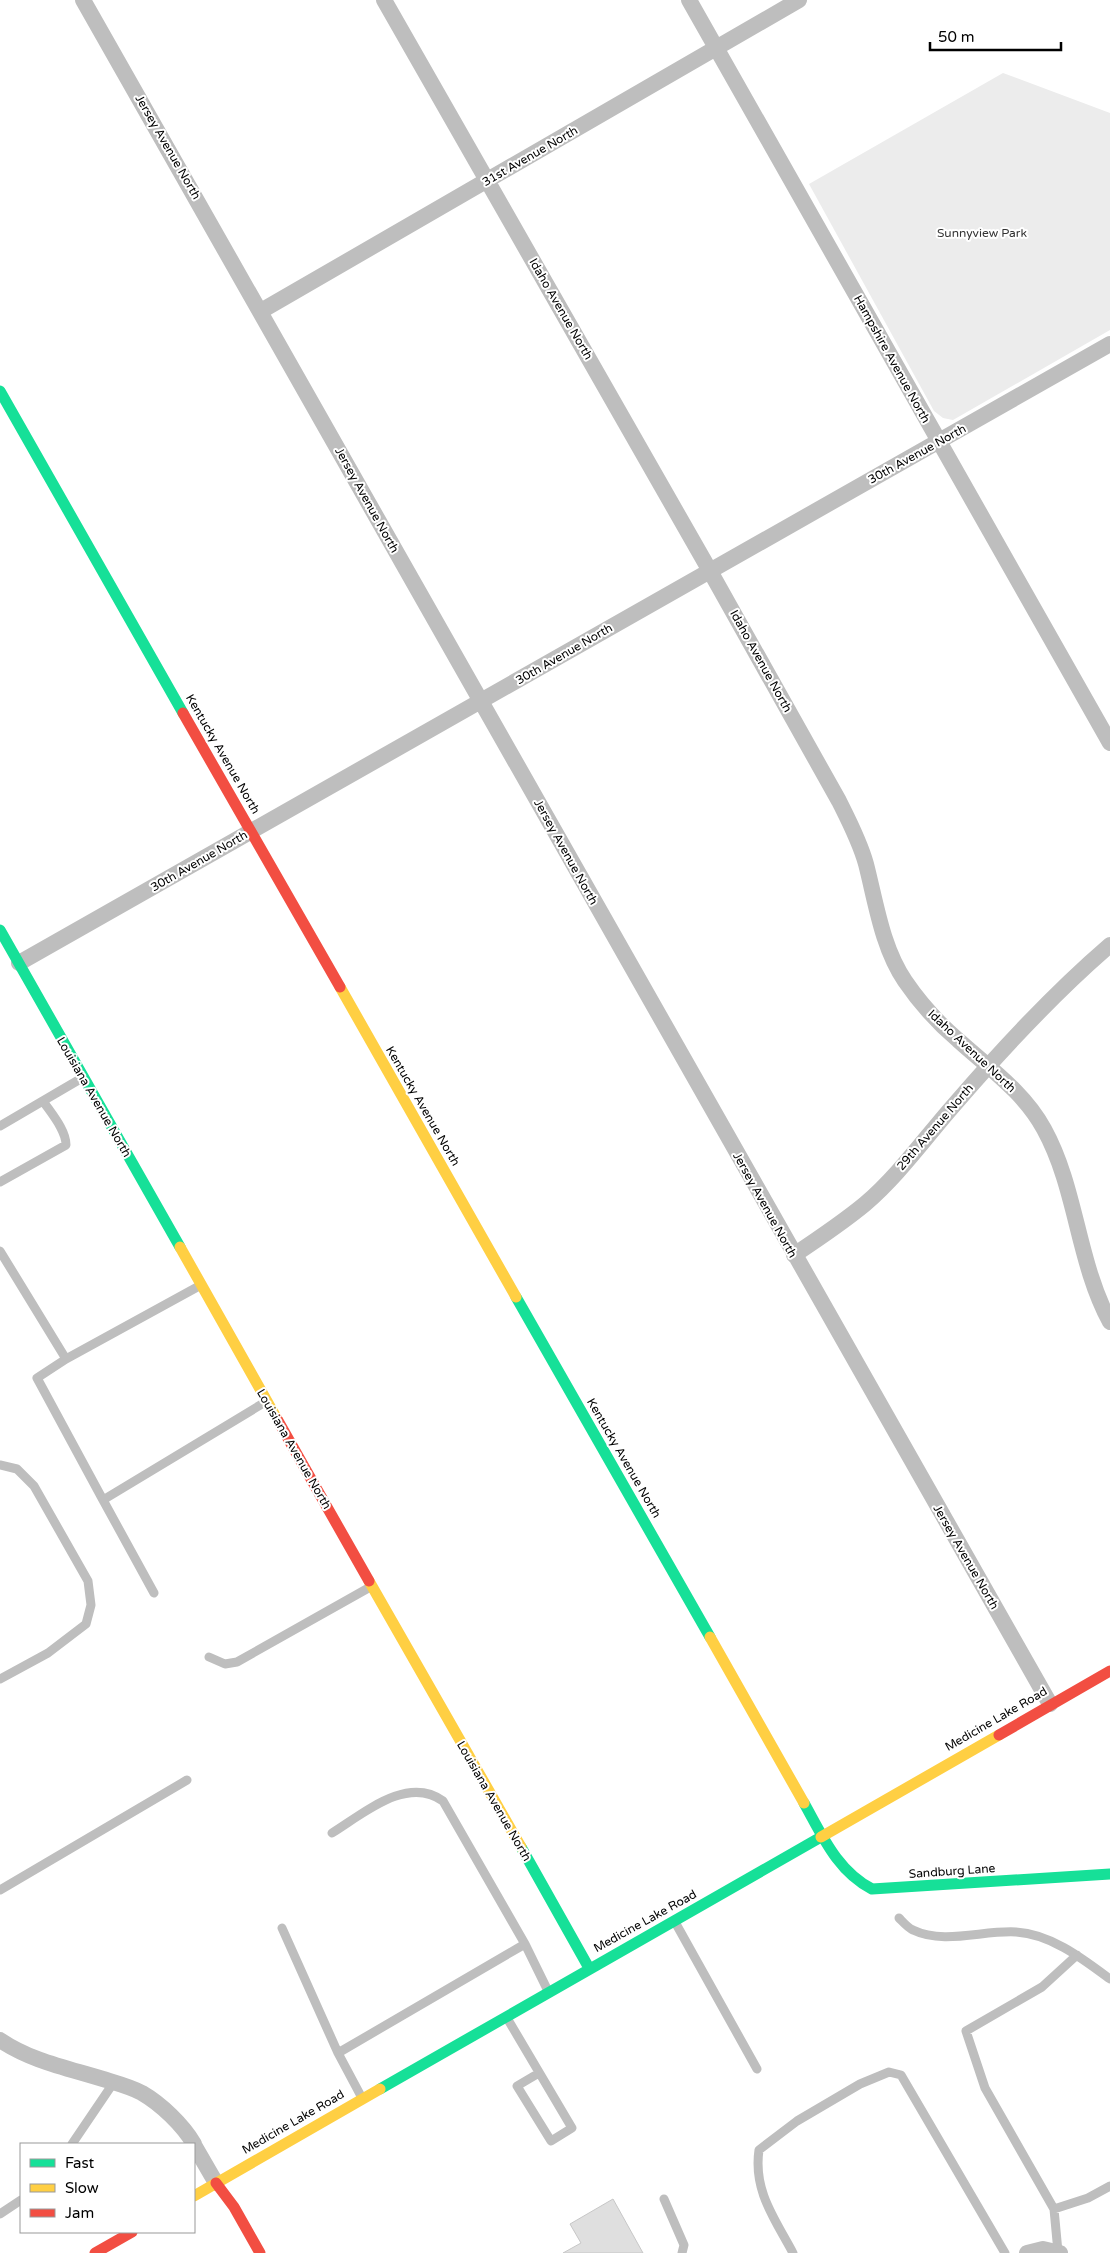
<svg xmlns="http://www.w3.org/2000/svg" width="1110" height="2253" font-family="'Varela Round',sans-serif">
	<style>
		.green { fill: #ececec }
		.building { fill: #dfdfdf; stroke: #c7c7c7 }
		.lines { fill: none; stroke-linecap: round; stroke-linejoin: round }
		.lane { stroke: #bebebe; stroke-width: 9 }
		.street { stroke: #bebebe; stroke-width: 16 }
		.fast { stroke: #16e098; stroke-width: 11 }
		.slow { stroke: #ffcf43; stroke-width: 11 }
		.jam { stroke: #f24e42; stroke-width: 11 }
		.labels { text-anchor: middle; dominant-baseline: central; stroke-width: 4; stroke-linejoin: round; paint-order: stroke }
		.street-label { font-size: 12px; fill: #000; stroke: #fff }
		.park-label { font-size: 12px; fill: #333; stroke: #fff }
	</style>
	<rect width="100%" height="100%" fill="#fff"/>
	<!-- green -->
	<path class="green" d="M1003 73 1110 113V330L953 420 943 418 934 411 809 184Z"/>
	<!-- building -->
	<path class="building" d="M613 2199 643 2253H563L581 2243 570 2224Z"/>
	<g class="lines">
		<!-- lane -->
		<path class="lane" d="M0 1126 82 1078
			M0 1182 66 1145C66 1130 51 1113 43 1101
			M0 1251 66 1359
			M201 1285 66 1359 37 1378 103 1500 267 1401
			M0 1465 17 1469 34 1486 88 1581 91 1605 86 1624 48 1653 0 1679
			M103 1500 154 1593
			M209 1657 225 1664 237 1662 372 1586
			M332 1833C363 1814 407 1775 443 1801L525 1944
			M0 1890 187 1780
			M899 1918C903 1922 908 1928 913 1930 944 1945 983 1930 1016 1932 1051 1934 1083 1959 1110 1979
			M675 1922 757 2069
			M282 1928 338 2053 362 2098
			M507 2018 572 2128 551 2141 517 2086 539 2073
			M338 2053 525 1944 548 1991
			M72 2144 114 2082
			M664 2199 684 2245 682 2253
			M1054 2209 1088 2198 1110 2186
			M0 2214 21 2200
			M1058 2252 1054 2209 985 2088 966 2031 1042 1987 1077 1955
			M793 2253C775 2219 753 2191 759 2150L797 2121 860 2084 889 2072 901 2075 1005 2253"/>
		<!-- street -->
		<path class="street" d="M83 0 1050 1704
			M384 0 710 571 839 801C849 821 860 842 866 864 876 903 882 947 905 981 920 1003 938 1023 958 1040 989 1068 1024 1092 1044 1129 1077 1189 1077 1261 1110 1322
			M689 0 1110 743
			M261 311 799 0
			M19 963 1110 344
			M794 1255C818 1239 842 1223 865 1204 898 1176 925 1138 954 1105 1003 1048 1053 994 1110 945
			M0 2040C31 2061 67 2068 103 2079 116 2083 131 2087 142 2093 161 2104 183 2125 194 2144
			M194 2145 216 2183
			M1027 2253 1043 2249 1060 2253"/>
		<!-- fast -->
		<path class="fast" d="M0 391 183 713
			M0 930 180 1247
			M516 1297 710 1637
			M804 1803C822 1835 837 1871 872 1889L1110 1874
			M521 1847 589 1968
			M380 2089 821 1837"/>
		<!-- slow -->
		<path class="slow" d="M340 987 516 1297
			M180 1247 277 1419
			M369 1581 521 1847
			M710 1637 804 1803
			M821 1837 999 1735
			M194 2196 380 2089"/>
		<!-- jam -->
		<path class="jam" d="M183 713 340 987
			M277 1419 369 1581
			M999 1735 1110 1671
			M216 2183 234 2207 260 2253
			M95 2253 132 2232"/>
	</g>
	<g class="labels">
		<!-- street labels -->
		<g class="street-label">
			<text transform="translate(168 147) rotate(60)">Jersey Avenue North</text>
			<text transform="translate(530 156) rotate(-30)">31st Avenue North</text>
			<text transform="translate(561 309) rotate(60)">Idaho Avenue North</text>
			<text transform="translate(892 359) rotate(61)">Hampshire Avenue North</text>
			<text transform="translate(917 454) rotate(-29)">30th Avenue North</text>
			<text transform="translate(367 500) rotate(61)">Jersey Avenue North</text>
			<text transform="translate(564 654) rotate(-30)">30th Avenue North</text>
			<text transform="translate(761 661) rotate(61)">Idaho Avenue North</text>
			<text transform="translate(223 754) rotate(60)">Kentucky Avenue North</text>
			<text transform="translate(566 852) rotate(61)">Jersey Avenue North</text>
			<text transform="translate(199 861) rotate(-30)">30th Avenue North</text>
			<text transform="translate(972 1051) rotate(43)">Idaho Avenue North</text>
			<text transform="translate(94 1097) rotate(60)">Louisiana Avenue North</text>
			<text transform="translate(423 1106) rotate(60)">Kentucky Avenue North</text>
			<text transform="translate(935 1127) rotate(-49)">29th Avenue North</text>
			<text transform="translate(765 1205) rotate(61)">Jersey Avenue North</text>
			<text transform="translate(294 1449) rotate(60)">Louisiana Avenue North</text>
			<text transform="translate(624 1458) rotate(60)">Kentucky Avenue North</text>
			<text transform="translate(966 1557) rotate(60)">Jersey Avenue North</text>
			<text transform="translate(996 1719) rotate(-30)">Medicine Lake Road</text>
			<text transform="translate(494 1801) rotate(60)">Louisiana Avenue North</text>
			<text transform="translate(952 1871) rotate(-4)">Sandburg Lane</text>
			<text transform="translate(645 1921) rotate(-29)">Medicine Lake Road</text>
			<text transform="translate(293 2122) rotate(-30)">Medicine Lake Road</text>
		</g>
		<!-- park labels -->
		<g class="park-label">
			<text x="982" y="233">Sunnyview Park</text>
		</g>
	</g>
	<!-- legend -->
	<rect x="20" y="2143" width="175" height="90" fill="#ffffff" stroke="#999999"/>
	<rect x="30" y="2159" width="25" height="8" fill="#16e098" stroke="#999999"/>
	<text x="65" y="2168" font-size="15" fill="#000000">Fast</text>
	<rect x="30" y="2184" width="25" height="8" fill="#ffcf43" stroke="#999999"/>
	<text x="65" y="2193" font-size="15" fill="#000000">Slow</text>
	<rect x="30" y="2209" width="25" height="8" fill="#f24e42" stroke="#999999"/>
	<text x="65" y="2218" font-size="15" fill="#000000">Jam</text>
	<!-- scale -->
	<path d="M930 42v8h131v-8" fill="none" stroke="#000000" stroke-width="2.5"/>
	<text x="938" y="42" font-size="15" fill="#000000" stroke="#ffffff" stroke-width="4" paint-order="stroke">50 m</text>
</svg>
